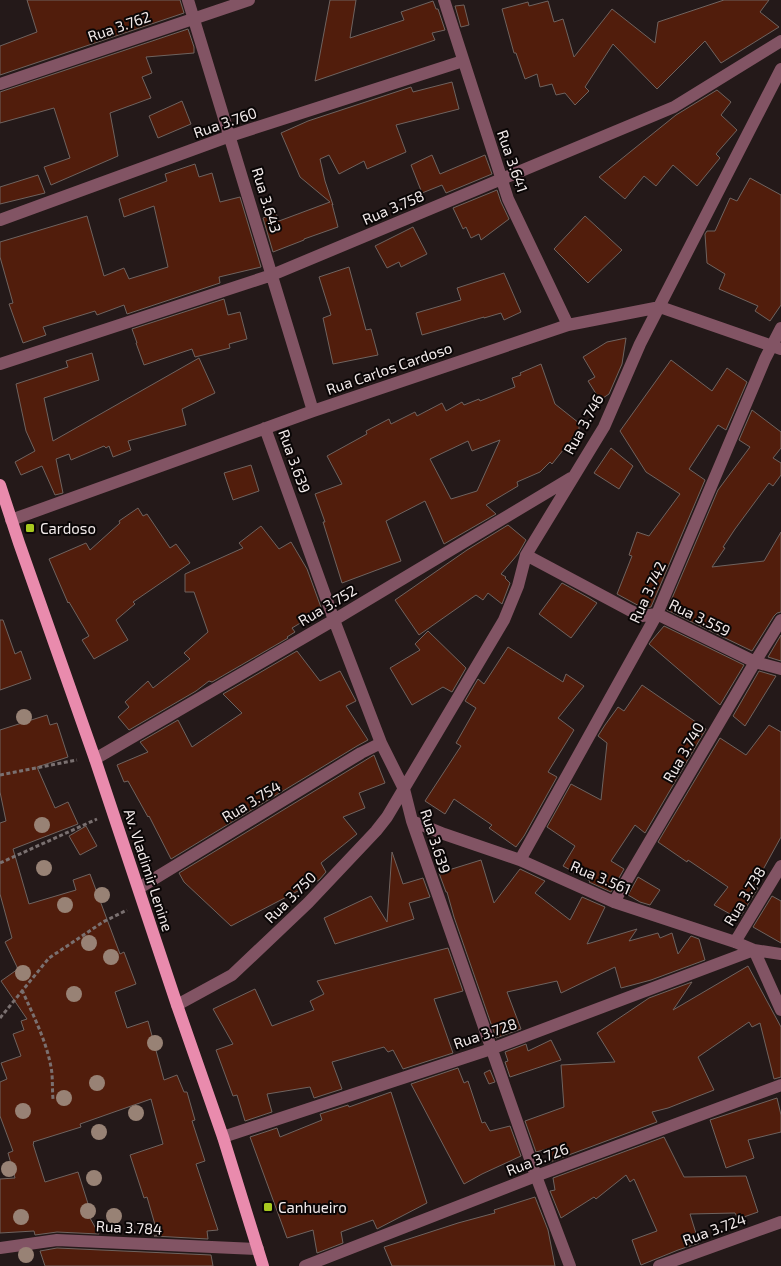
<svg xmlns="http://www.w3.org/2000/svg" width="781" height="1266" font-family="'Exo 2',sans-serif">
	<style>
		.building { fill: #511d0c; stroke: #6f635f; fill-rule: evenodd }
		.lines { fill: none; stroke-linecap: round; stroke-linejoin: round }
		.path { stroke: #7a7070; stroke-width: 3; stroke-dasharray: 4 2.5; stroke-linecap: butt }
		.minor { stroke: #825464; stroke-width: 12 }
		.major { stroke: #e98bad; stroke-width: 12 }
		.tree { fill: #988275 }
		.poi-dot { fill: #a7c81f; stroke: #0a0606; stroke-width: 2 }
		.labels { text-anchor: middle; dominant-baseline: central; stroke-width: 4; stroke-linejoin: round; paint-order: stroke }
		.street-label { font-size: 15px; fill: #f2eaea; stroke: #0a0606 }
		.poi-label { font-size: 15px; fill: #f2eaea; stroke: #0a0606; text-anchor: start }
	</style>
	<rect width="100%" height="100%" fill="#241919"/>
	<!-- building -->
	<path class="building" d="M27 0H180L184 13 0 75V46L37 32Z
		M330 0H356L350 38 404 20 401 12 433 1 436 9H438L445 30 432 33 435 40 315 81Z
		M724 0H769L760 12 779 27 721 63 705 41 657 89 613 44 585 87 589 91 575 105 565 93 556 95 552 84 540 87 537 74 525 79 516 53H514L502 9 528 2 529 6 548 1 554 22 563 19 574 57 612 9 655 43 658 22Z
		M464 5 469 25 461 27 455 6Z
		M188 29 194 47V53L146 57 152 73 142 77 151 98 110 113 118 156 51 185 44 167 70 158 54 108 0 123V92Z
		M452 82 459 109 396 125 406 152 367 169 364 161 339 174 329 155 320 159 325 181 333 205 332 204 338 227 304 239V240L273 252 263 218 276 213 279 221 330 202 300 177 281 133 308 121 411 87 413 92Z
		M717 90 731 102 721 115 737 130 716 154 720 158 697 186 673 165 656 186 644 176 625 199 599 177 676 115Z
		M182 101 191 124 158 138 149 116Z
		M432 155 440 174 485 155 492 174 446 193 442 185 422 193 411 165Z
		M195 164 199 177 212 173 220 202 240 197 261 267 219 277 220 283 127 314 124 305 97 315 95 311 43 327 46 335 23 343 9 304 13 303 0 257V242L87 216 104 276 124 268 129 279 168 267 154 206 124 217 119 199 167 181 165 174Z
		M38 175 45 193 0 204V187Z
		M750 178 781 195V305L770 321 755 311 758 306 719 289 725 274 707 263 705 234 707 231H715L730 198 737 201Z
		M497 190 501 202 509 219 481 240 479 234 471 238 466 227 463 229 453 208Z
		M585 216 622 250 588 283 554 249Z
		M413 227 427 254 401 267 399 262 387 268 375 246Z
		M349 267 366 330 371 329 378 355 333 364 323 318 331 315 319 277Z
		M504 273 521 312 504 320 501 313 484 318V317L422 335 416 313 461 300 457 288Z
		M224 299 228 315 240 312 247 339 229 344 230 348 195 357 192 349 144 365 136 343H137L132 329Z
		M626 338 622 364 609 394 600 400 588 381 595 377 583 357 607 342Z
		M92 353 99 380 44 398 53 441 199 358 215 393 182 409 186 425 128 441 131 450 113 457 109 446 106 448 104 446 71 460 69 454 56 459 63 493 55 495 42 466 21 475 15 462 35 451 26 431 16 384 68 367 66 361Z
		M671 360 712 391 727 368 747 382 726 430 718 425 689 469 705 480 651 607 643 608 617 594 632 556 629 555 637 532 649 536 680 494 646 472 620 431Z
		M541 364 555 404 579 423V430L552 464 550 462 540 472 517 482 518 486 486 505 496 514 444 544 425 501 386 521 401 561 342 583 323 522H325L315 494 342 484 327 456 367 434 366 431 389 419 391 424 415 412 417 416 442 403 446 411 462 402 464 405 479 399 480 401 515 387 512 378 521 375 520 373ZM500 440 477 491 451 499 430 459 468 441 472 451Z
		M752 410 781 432V448L773 458 781 463V475L773 486 769 483 735 529 723 547 725 548 712 567 764 561 781 532V612L777 613 774 616 752 651 667 610 718 490 750 447 739 440Z
		M611 448 633 466 619 489 594 473Z
		M251 465 259 491 233 500 224 473Z
		M138 508 143 516 147 514 170 548 176 544 190 563 133 602 135 604 116 620 128 640 94 659 82 640 89 636 69 602 68 603 49 559 86 543 90 550 120 523 119 521Z
		M508 525 526 540 518 554 501 574 506 577 505 578 510 583 502 604 488 593 483 600 476 595 419 635 395 600 467 550Z
		M261 526 279 549 291 542 307 569 322 610 292 628 295 632 287 637 288 638 212 682 209 681 196 691 129 730 118 717 129 707 125 702 148 681 153 688 190 659 184 653 208 632 194 592H185V574L243 548 239 543Z
		M562 583 589 598 597 603 571 638 539 614Z
		M0 620H3L15 654 21 651 31 679 0 690Z
		M664 626 744 665 720 705 649 644 653 639Z
		M428 631 466 668 452 692 443 687 412 705 390 668 420 650 415 644Z
		M781 635V661L768 657Z
		M508 647 563 682 566 674 584 686 558 718 574 730 548 772 557 777 524 836 516 847 489 828 492 825 454 799 445 814 425 801 461 746 456 743 476 708 465 701 478 679 484 684Z
		M297 651 320 681 340 671 356 701 346 706 368 740 357 746 171 859 149 816 148 817 128 781 124 782 117 765 148 752 140 742 178 720 192 747 242 713 223 694Z
		M759 671 776 676 745 726 733 716Z
		M642 685 706 729 645 833 635 825 611 861 624 869 611 892 589 882 590 881 563 866 575 846 547 827 571 784 601 800 607 743 598 736 605 725 618 707 624 711Z
		M47 715 50 725 57 723 68 757 37 767 55 808 68 802 78 824 13 849 29 904 76 890 73 880 90 874 120 954 124 952 136 984 115 992 127 1028 148 1021 164 1080 177 1075 184 1092H187L195 1120 192 1121 205 1161 196 1164 218 1230 207 1231 208 1239 154 1236 158 1235 147 1197 144 1198 130 1155 163 1144 151 1099 80 1124 81 1127 33 1142 34 1143 33 1144 45 1182 78 1172 90 1210 86 1211 99 1234 57 1232 35 1235 34 1231 0 1233V1179L15 1178 8 1153 13 1151 0 1116V1082L7 1079 1 1063 21 1056 13 1034 24 1030 21 1021 27 1019 1 981 18 969 5 942 12 938 0 894V823L6 821 0 792V730Z
		M769 725 781 732V837L754 886 758 888 739 919 714 905 728 887 688 860 687 862 658 842 720 738 746 755Z
		M374 755 385 783 359 793 365 808 343 817 357 834 321 863 326 872 319 880 231 926 184 882 179 873Z
		M86 826 97 846 80 855 69 836Z
		M392 852 403 884 423 878 430 897 409 903 414 919 335 944 324 918 371 896 387 922Z
		M481 860 494 903 520 869 545 881 535 893 570 920 582 897 605 907 587 944 637 929 629 941 658 933 660 938 672 933 678 954 691 936 699 939 705 960 651 980 621 988 615 967 561 993 557 981 507 992 521 1029 496 1038 454 917 447 892H446L439 873Z
		M638 877 660 890 650 905 640 902 628 895Z
		M772 896 781 901V943L753 927Z
		M448 948 463 991 434 999 453 1053 403 1069 393 1050 388 1052 384 1047 332 1062 342 1089 314 1098 310 1087 267 1094 272 1112 245 1121 237 1095 233 1096 216 1050 233 1044 213 1009 255 989 272 1026 314 1010 310 1001 324 994 317 981Z
		M748 966 781 1027V1077L774 1079 760 1023 752 1027 749 1022 698 1057 714 1090 668 1108 652 1112 657 1122 550 1162 547 1149 536 1152 525 1121 564 1107 561 1065 615 1062 597 1033 649 998 692 982 673 1010Z
		M551 1040 561 1060 510 1077 505 1062 508 1061 505 1052 526 1044 528 1051Z
		M458 1068 464 1083 468 1081 482 1123 485 1122 490 1131 510 1126 521 1156 482 1174 464 1184 411 1084Z
		M490 1070 495 1082 489 1084 484 1073Z
		M391 1092 427 1203 377 1229 373 1220 341 1232 343 1243 317 1253 313 1230 287 1238 250 1137 277 1128 280 1137 322 1120 320 1114 348 1105 349 1107Z
		M777 1098 781 1115V1132L748 1140 754 1158 726 1168 710 1120Z
		M664 1137 684 1177 746 1176 758 1212 738 1219 735 1213 690 1214 699 1243 678 1250 641 1265 632 1240 657 1231 634 1179 630 1182 626 1175 596 1199 594 1197 561 1218 550 1191 555 1190 553 1178Z
		M535 1197 548 1230 555 1266H392L384 1247 458 1223 495 1213 494 1210Z
		M57 1248 211 1255 213 1266H45L40 1251Z"/>
	<g class="lines">
		<!-- path -->
		<path class="path" d="M0 775 77 760
			M0 863 97 819
			M22 990C33 1015 46 1040 51 1067 53 1077 52 1088 53 1099
			M0 1018 49 958 103 922 127 910"/>
		<!-- minor -->
		<path class="minor" d="M188 0 313 411
			M444 0 508 199 568 325
			M0 84 249 0
			M0 220 230 136 463 61
			M0 364 272 275 674 107 781 41
			M265 428 334 620 381 743 404 789 412 821 536 1176 570 1266
			M11 520 313 411 568 325 660 307 781 349
			M526 555 631 611 642 616 657 614 755 662 781 669
			M95 759 334 620 571 478
			M412 821 444 834 520 860 614 902 735 942 754 950 781 954
			M520 860 657 614 765 359 781 328
			M139 888 361 753 381 743
			M614 902 755 662 781 620
			M735 942 781 866
			M177 1005 232 975 308 903 376 831 387 817 504 620 518 586 526 555 604 427 640 344 781 69
			M223 1137 491 1049 754 950 781 1010
			M0 1248 57 1240 258 1249
			M305 1266 536 1176 781 1085
			M659 1266 781 1222"/>
		<!-- major -->
		<path class="major" d="M0 485 19 543 95 759 177 1005 223 1137 263 1266"/>
	</g>
	<!-- trees -->
	<g class="tree">
		<circle cx="24" cy="717" r="8"/>
		<circle cx="42" cy="825" r="8"/>
		<circle cx="44" cy="868" r="8"/>
		<circle cx="102" cy="895" r="8"/>
		<circle cx="65" cy="905" r="8"/>
		<circle cx="89" cy="943" r="8"/>
		<circle cx="111" cy="957" r="8"/>
		<circle cx="23" cy="973" r="8"/>
		<circle cx="74" cy="994" r="8"/>
		<circle cx="155" cy="1043" r="8"/>
		<circle cx="97" cy="1083" r="8"/>
		<circle cx="64" cy="1098" r="8"/>
		<circle cx="23" cy="1111" r="8"/>
		<circle cx="136" cy="1113" r="8"/>
		<circle cx="99" cy="1132" r="8"/>
		<circle cx="9" cy="1169" r="8"/>
		<circle cx="94" cy="1178" r="8"/>
		<circle cx="88" cy="1211" r="8"/>
		<circle cx="114" cy="1216" r="8"/>
		<circle cx="21" cy="1217" r="8"/>
		<circle cx="26" cy="1255" r="8"/>
	</g>
	<!-- markers -->
	<g class="poi-dot">
		<rect x="25" y="523" width="10" height="10" rx="2.5"/>
		<rect x="263" y="1202" width="10" height="10" rx="2.5"/>
	</g>
	<g class="labels">
		<!-- street labels -->
		<g class="street-label">
			<text transform="translate(119 26) rotate(-19)">Rua 3.762</text>
			<text transform="translate(225 122) rotate(-19)">Rua 3.760</text>
			<text transform="translate(513 161) rotate(71)">Rua 3.641</text>
			<text transform="translate(267 200) rotate(73)">Rua 3.643</text>
			<text transform="translate(393 207) rotate(-23)">Rua 3.758</text>
			<text transform="translate(389 368) rotate(-19)">Rua Carlos Cardoso</text>
			<text transform="translate(583 424) rotate(-61)">Rua 3.746</text>
			<text transform="translate(295 461) rotate(70)">Rua 3.639</text>
			<text transform="translate(647 592) rotate(-65)">Rua 3.742</text>
			<text transform="translate(327 605) rotate(-31)">Rua 3.752</text>
			<text transform="translate(700 617) rotate(26)">Rua 3.559</text>
			<text transform="translate(683 752) rotate(-60)">Rua 3.740</text>
			<text transform="translate(251 801) rotate(-31)">Rua 3.754</text>
			<text transform="translate(436 841) rotate(72)">Rua 3.639</text>
			<text transform="translate(149 870) rotate(72)">Av. Vladimir Lenine</text>
			<text transform="translate(601 877) rotate(23)">Rua 3.561</text>
			<text transform="translate(744 896) rotate(-59)">Rua 3.738</text>
			<text transform="translate(290 897) rotate(-45)">Rua 3.750</text>
			<text transform="translate(485 1033) rotate(-19)">Rua 3.728</text>
			<text transform="translate(537 1159) rotate(-21)">Rua 3.726</text>
			<text transform="translate(129 1227) rotate(3)">Rua 3.784</text>
			<text transform="translate(714 1229) rotate(-20)">Rua 3.724</text>
		</g>
		<!-- poi labels -->
		<g class="poi-label">
			<text x="40" y="528">Cardoso</text>
			<text x="278" y="1207">Canhueiro</text>
		</g>
	</g>
</svg>
